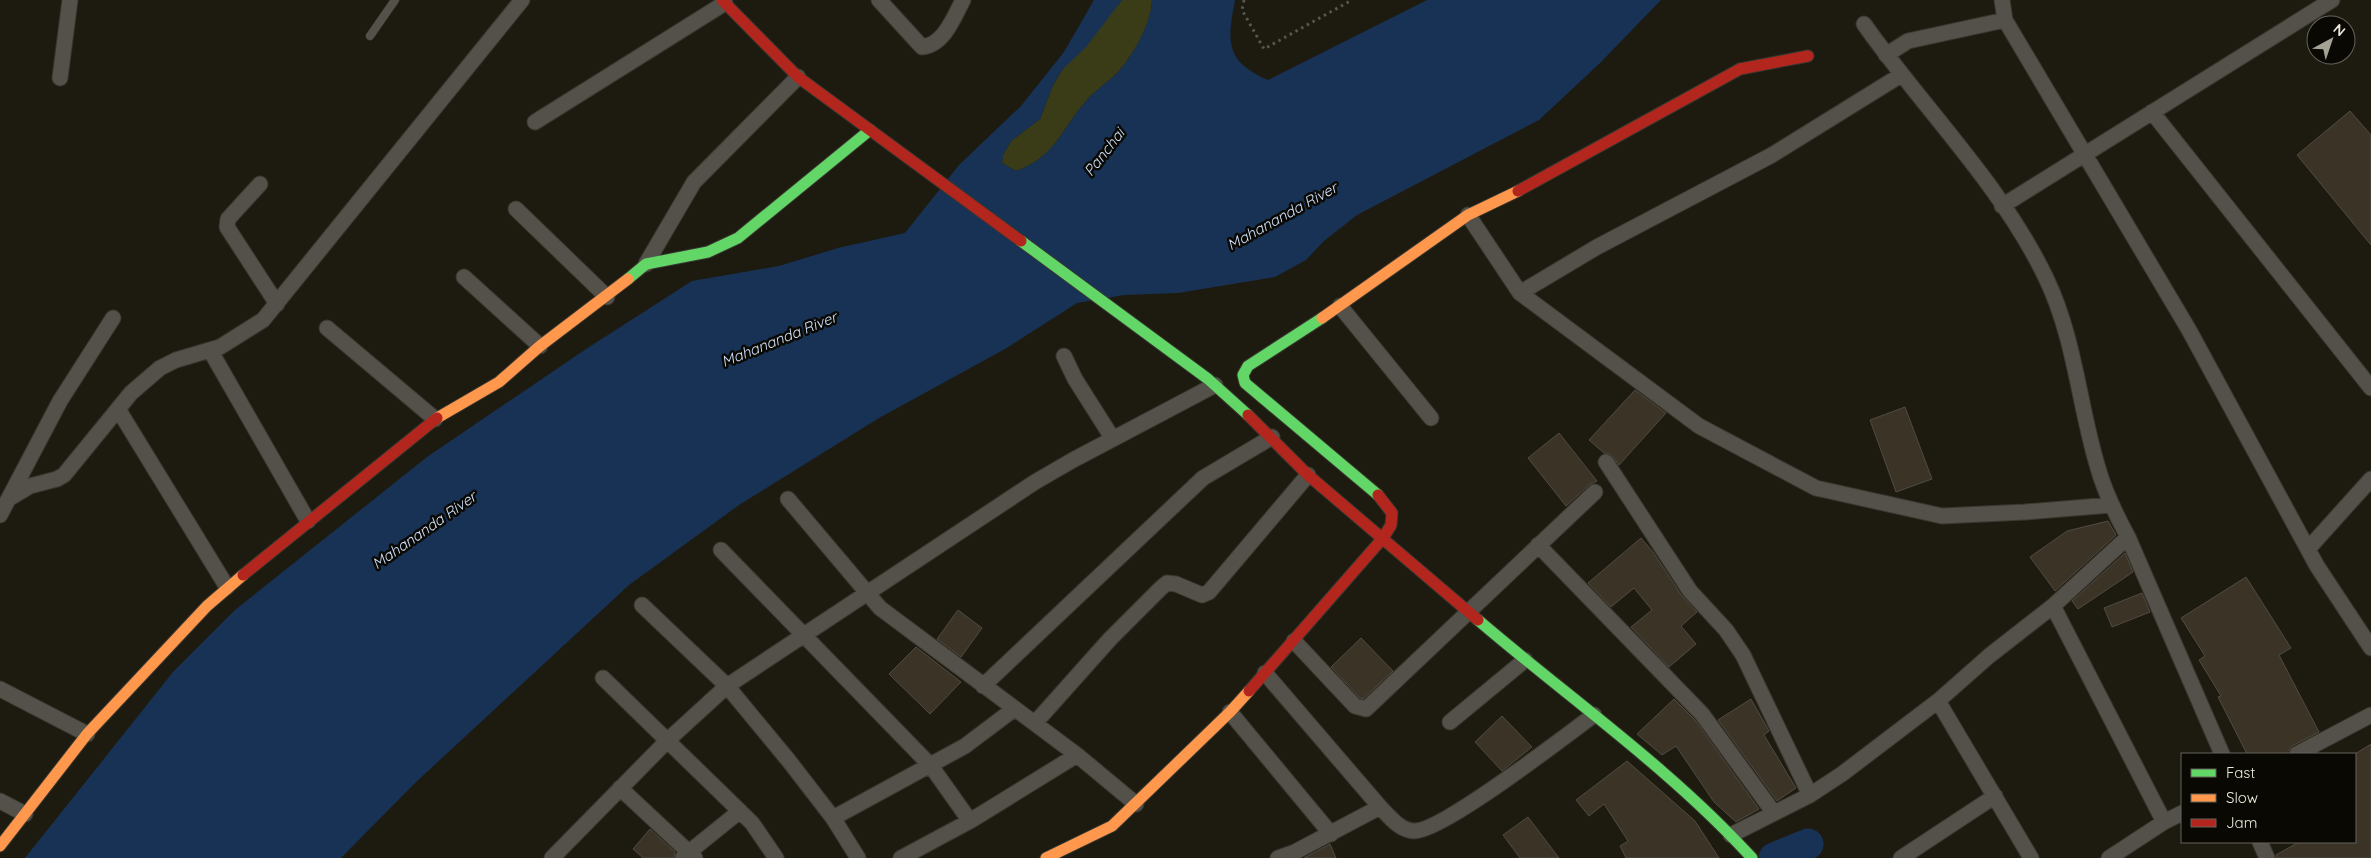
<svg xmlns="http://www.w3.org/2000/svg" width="2371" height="858" font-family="Quicksand,sans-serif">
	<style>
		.green { fill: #3a3c17 }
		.water { fill: #183255 }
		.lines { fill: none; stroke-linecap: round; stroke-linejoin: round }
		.river { stroke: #183255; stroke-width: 31 }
		.building { fill: #3b3326; stroke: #504b43 }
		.lane-casing { stroke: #39372f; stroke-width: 9 }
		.street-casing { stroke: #39372f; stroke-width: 17 }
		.fast-casing { stroke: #39372f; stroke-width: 13 }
		.slow-casing { stroke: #39372f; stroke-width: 13 }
		.jam-casing { stroke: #39372f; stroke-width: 13 }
		.path { stroke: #58564d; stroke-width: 3; stroke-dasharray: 2.5 4; stroke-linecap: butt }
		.lane { stroke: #535149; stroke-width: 8 }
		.street { stroke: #535149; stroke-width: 15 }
		.fast { stroke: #63d668; stroke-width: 11 }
		.slow { stroke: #ff974d; stroke-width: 11 }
		.jam { stroke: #b3261e; stroke-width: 11 }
		.labels { text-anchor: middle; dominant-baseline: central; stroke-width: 5; stroke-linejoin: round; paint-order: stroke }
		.water-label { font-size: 15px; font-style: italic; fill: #cfe2ff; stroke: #0a0803 }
	</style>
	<rect width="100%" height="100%" fill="#1d1b10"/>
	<!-- green -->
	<path class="green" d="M1122 0H1152C1151 24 1134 54 1118 72 1109 82 1096 89 1087 100 1062 128 1055 158 1016 171L1002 163 1003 155 1011 141 1040 119 1053 85 1062 70Z"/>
	<!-- water -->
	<path class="water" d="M1094 0H1122L1086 47 1062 70 1053 85 1040 119 1011 141 1003 155 1002 163 1016 171C1055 158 1062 128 1087 100 1096 89 1109 82 1118 72 1134 54 1151 24 1152 0H1235C1227 42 1225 61 1268 80L1427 0H1661L1600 63 1539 120 1357 215 1324 241 1306 260 1275 277 1178 293 1124 295 1077 303 1005 349 879 418 739 505 629 585 415 783 341 858H25L173 672 235 610 427 457 586 349 692 281 779 266 838 248 905 233 959 165 1021 106 1064 52Z"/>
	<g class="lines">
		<!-- river -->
		<path class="river" d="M1774 858 1808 844"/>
	</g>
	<!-- building -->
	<path class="building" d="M2350 111 2371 135V245L2297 155Z
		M1635 390 1666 413 1619 465 1611 454 1604 453 1589 440Z
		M1905 407 1932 479 1896 492 1870 420Z
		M1559 433 1597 481 1589 485 1566 506 1528 458Z
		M2108 521 2116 535 2055 591 2030 557 2067 531Z
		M1641 538 1653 552 1682 596 1697 612 1681 626 1696 644 1669 667 1631 627 1652 610 1634 588 1611 607 1588 583Z
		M2125 553 2133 572 2078 609 2072 601Z
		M2246 577 2291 648 2279 655 2319 732 2292 746 2286 754H2247L2218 697 2221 696 2199 660 2205 656 2181 618Z
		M2142 593 2150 612 2112 627 2104 608Z
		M958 610 982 628 961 657 937 639Z
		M1361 638 1393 671 1363 699 1360 698 1331 667Z
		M916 647 961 682 930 714 889 674Z
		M1674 699 1695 720 1759 809 1736 822 1714 802 1676 746 1662 755 1637 734Z
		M1751 699 1769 731 1764 735 1796 788 1777 801 1718 720Z
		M1502 716 1532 747 1502 771 1475 742Z
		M2371 744V858H2276V855L2299 842H2355V754Z
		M1627 761 1695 821 1719 858H1626L1620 846 1628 841 1604 804 1589 816 1576 800Z
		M1528 817 1559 858H1520L1503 835Z
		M650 829 675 852 674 858H643L633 849Z
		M1330 844 1336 858H1304Z"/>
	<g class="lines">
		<!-- lane casing -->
		<g class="lane-casing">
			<path id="lane" d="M370 36 395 0"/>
		</g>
		<!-- street casing -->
		<g class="street-casing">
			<path id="street" d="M879 0 922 47C944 45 954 17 963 0
				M2005 20 2189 330 2317 566 2371 648
				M1864 24C1923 108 2001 184 2046 278 2075 338 2079 406 2098 468 2105 493 2116 515 2128 537L2222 754
				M1886 55 1908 41 2005 20 2002 0
				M60 78 70 0
				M2152 112 2371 388
				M535 122 725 3
				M260 184 228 219 227 227 277 304
				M2002 206 2332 0
				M516 209 607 297
				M1468 215 1520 293 1699 426 1816 488 1942 516 2025 512 2111 505
				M646 264 694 182 798 77
				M464 277 540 346
				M1520 293 1597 247 1772 155 1901 75
				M1340 306 1431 418
				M327 328 435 419
				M210 350 308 521
				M1064 356 1075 379 1113 439
				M118 409 227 587
				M1606 462 1690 591 1726 630 1743 655 1810 795
				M10 498 30 486 57 479 64 475 131 393 160 368 176 360 220 347 263 320 522 0
				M788 499 880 608 1077 755 1136 804
				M0 515 60 401 113 318
				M1538 545 1702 714 1774 813
				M2308 549 2371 479
				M721 550 931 766 970 821
				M642 605 727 686 789 761 833 818 858 858
				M2053 606 2164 822
				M1294 641 1355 706 1366 709 1595 492
				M1265 673 1380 807C1389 816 1399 830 1414 831 1442 832 1565 736 1594 715
				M603 678 752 823 776 858
				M983 686 1203 478 1272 437
				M0 689 87 734
				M1938 701 2031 858
				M1230 712 1331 834
				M1450 722 1525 660
				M1035 723 1110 639 1161 588 1167 583 1176 584 1202 595 1209 592 1308 475
				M2297 754 2371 715
				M620 788 695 858
				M0 801 25 814
				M833 818 965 746 1014 709
				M1731 835 1810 795 1842 774 1938 701 1989 656 2053 606 2128 537
				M2260 842 2267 858
				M683 857 740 811
				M552 858 668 740 727 686 1035 482 1073 460 1215 385
				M901 858 970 821 1077 755
				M1278 858 1295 852 1380 807
				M1901 858 1995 796
				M2109 858 2164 822 2182 813"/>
		</g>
		<!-- fast casing -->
		<g class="fast-casing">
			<path id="fast" d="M1021 241 1208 379 1248 415
				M628 279 646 264 708 252 738 238 870 130
				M1322 318 1248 366 1243 375 1245 383 1378 495
				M1478 620C1569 698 1671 769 1752 858"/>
		</g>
		<!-- slow casing -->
		<g class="slow-casing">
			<path id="slow" d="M1322 318 1468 215 1518 191
				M437 418 499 382 540 346 628 279
				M0 846 87 734 207 606 243 575
				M1046 858 1112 826 1230 712 1249 691"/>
		</g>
		<!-- jam casing -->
		<g class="jam-casing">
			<path id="jam" d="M722 0 798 77 1021 241
				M1518 191 1740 69 1808 56
				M1248 415 1308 475 1478 620
				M243 575 437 418
				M1249 691 1383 538 1391 525 1392 513 1378 495"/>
		</g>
		<!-- path -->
		<path class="path" d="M1244 0 1242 10 1264 49 1352 0"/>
		<!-- lane -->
		<use href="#lane" class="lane"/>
		<!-- street -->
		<use href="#street" class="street"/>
		<!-- fast -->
		<use href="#fast" class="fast"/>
		<!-- slow -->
		<use href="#slow" class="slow"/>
		<!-- jam -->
		<use href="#jam" class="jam"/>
	</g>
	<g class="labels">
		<!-- water labels -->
		<g class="water-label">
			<text transform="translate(1104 152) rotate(-52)">Panchai</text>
			<text transform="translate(1282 216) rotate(-29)">Mahananda River</text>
			<text transform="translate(779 339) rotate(-22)">Mahananda River</text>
			<text transform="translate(424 530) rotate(-35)">Mahananda River</text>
		</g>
	</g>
	<!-- legend -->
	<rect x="2181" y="753" width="175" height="90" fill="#0a0803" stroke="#65625a"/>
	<rect x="2191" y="769" width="25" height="8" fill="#63d668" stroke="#65625a"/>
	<text x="2226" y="778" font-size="15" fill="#edeadd">Fast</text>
	<rect x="2191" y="794" width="25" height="8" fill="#ff974d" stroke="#65625a"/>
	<text x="2226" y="803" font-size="15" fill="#edeadd">Slow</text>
	<rect x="2191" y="819" width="25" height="8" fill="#b3261e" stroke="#65625a"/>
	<text x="2226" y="828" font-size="15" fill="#edeadd">Jam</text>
	<!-- north arrow -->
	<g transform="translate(2331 40) rotate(40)"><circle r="24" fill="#0a0803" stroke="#65625a"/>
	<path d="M0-4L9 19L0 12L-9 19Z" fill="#a4a295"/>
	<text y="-8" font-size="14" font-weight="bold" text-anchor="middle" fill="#edeadd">N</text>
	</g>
</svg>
